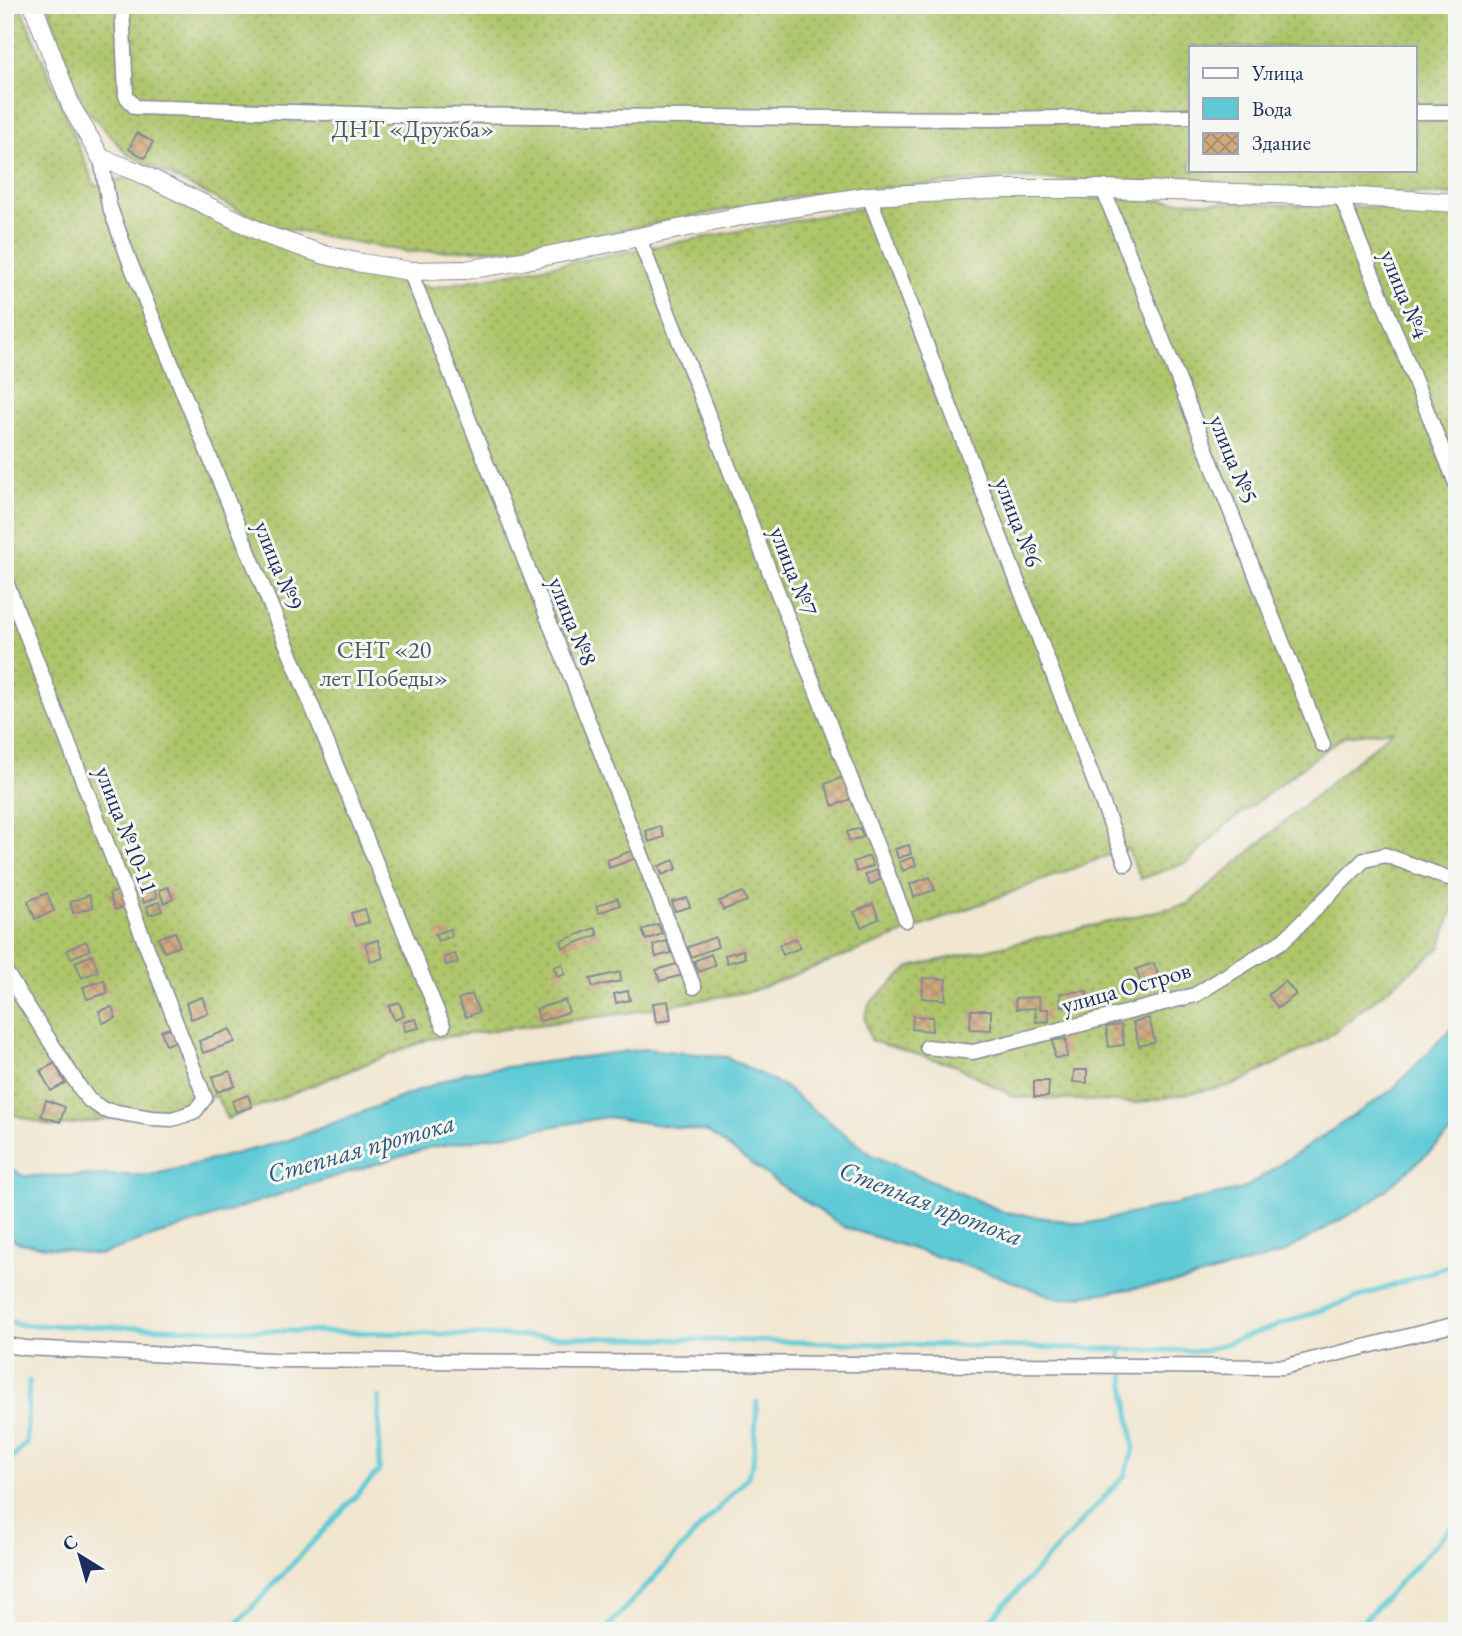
<svg xmlns="http://www.w3.org/2000/svg" width="1462" height="1636" font-family="'EB Garamond',serif">
	<style>
		.garden { fill: url(#garden-dots); stroke: #647a64; stroke-width: 2; fill-rule: evenodd }
		.water { fill: #5dcad5; stroke: #3c7c9a; stroke-width: 2 }
		.lines { fill: none; stroke-linecap: round; stroke-linejoin: round }
		.stream { stroke: #5dcad5; stroke-width: 5 }
		.building { fill: url(#building-cross-hatch) }
		.minor-casing { stroke: #868a97; stroke-width: 17 }
		.tertiary-casing { stroke: #868a97; stroke-width: 20 }
		.minor { stroke: #fff; stroke-width: 14 }
		.tertiary { stroke: #fff; stroke-width: 18 }
		.labels { text-anchor: middle; dominant-baseline: central; stroke-width: 6; stroke-linejoin: round; paint-order: stroke }
		.park-label { font-size: 24px; fill: #475c62; stroke: #f6f6f2 }
		.street-label { font-size: 24px; fill: #1b2f5e; stroke: #f6f6f2 }
		.water-label { font-size: 26px; font-style: italic; fill: #2c567c; stroke: #f6f6f2 }
	</style>
	<defs>
		<pattern id="garden-dots" width="8" height="8" patternUnits="userSpaceOnUse" patternTransform="scale(1.75)"><rect width="8" height="8" fill="#aec56a"/><path d="M2 2h.1M6 6h.1" fill="none" stroke="#8da05a" stroke-width="1.8" stroke-linecap="round"/></pattern>
		<pattern id="building-cross-hatch" width="8" height="8" patternUnits="userSpaceOnUse" patternTransform="scale(1.75)"><rect width="8" height="8" fill="#d0a87e"/><path d="M0 0l8 8M0 8l8-8" fill="none" stroke="#a8896a"/></pattern>
	</defs>
	<rect width="100%" height="100%" fill="#f6f6f2"/>
	<filter id="ink" filterUnits="userSpaceOnUse"><feTurbulence type="fractalNoise" baseFrequency=".0143" numOctaves="2"/><feDisplacementMap in="SourceGraphic" scale="14" xChannelSelector="R" yChannelSelector="G"/><feConvolveMatrix kernelMatrix="1 2 1 2 8 2 1 2 1" color-interpolation-filters="sRGB"/></filter>
	<filter id="wash" filterUnits="userSpaceOnUse"><feTurbulence type="fractalNoise" baseFrequency=".00686" numOctaves="4" result="noise"/><feDisplacementMap in="SourceGraphic" scale="28" xChannelSelector="R" yChannelSelector="G"/><feGaussianBlur stdDeviation="1.57" result="paint"/><feColorMatrix in="noise" values="0 0 0 0 0 0 0 0 0 0 0 0 0 0 0 0 0 1.4 0 .05"/><feComposite in="paint" operator="in"/></filter>
	<g filter="url(#wash)">
		<rect width="100%" height="100%" fill="#f1e6d0"/>
		<!-- garden -->
		<path class="garden" d="M5 5H20L95 186 129 177 356 270 431 288 916 198 1051 197 1457 210V897L1440 948 1325 1039 1234 1085 1137 1103 1014 1097 957 1066 871 1041 865 1019 869 1004 910 967 1188 904 1393 730 1344 736 1226 825 1188 862 1141 879 1127 848 752 991 627 1013 429 1039 227 1119 216 1095 195 1106 53 1127 15 1115 5 1106Z
			M48 5H1457V195L1012 178 810 194 527 248 408 252 270 226 127 154 80 102ZM1191 47H1415V170H1191Z"/>
		<!-- water -->
		<path class="water" d="M1457 1020V1128L1373 1201 1281 1254 1180 1282 1059 1299 995 1275 844 1227 779 1184 708 1132 607 1117 428 1148 317 1182 99 1255 20 1243 5 1235V1164L23 1176 152 1175 289 1140 467 1072 645 1049 727 1057 783 1086 872 1155 1004 1212 1085 1224 1243 1189 1392 1090 1449 1031Z"/>
		<g class="lines">
			<!-- stream -->
			<path class="stream" d="M5 1321 23 1325 1204 1351 1457 1263
				M5 1466 26 1443 29 1381
				M230 1631 379 1471V1397
				M604 1631 747 1478 753 1464 757 1402
				M980 1631 1125 1475 1134 1448 1120 1349
				M1354 1631 1457 1521"/>
		</g>
		<g id="blocks">
			<!-- building -->
			<path class="building" d="M137 133 153 142 145 158 129 149Z
				M843 777 851 799 833 806 825 784Z
				M660 826 664 837 649 842 646 831Z
				M860 828 863 837 849 841 847 832Z
				M909 845 911 854 898 858 895 849Z
				M631 851 634 859 609 868 607 860Z
				M869 856 873 866 857 872 853 862Z
				M913 857 916 865 903 871 899 862Z
				M674 860 677 869 662 875 659 866Z
				M876 870 881 879 870 885 865 875Z
				M930 877 935 890 914 897 910 884Z
				M153 886 157 897 144 903 139 892Z
				M168 887 173 899 164 903 159 890Z
				M122 889 128 905 115 910 109 894Z
				M743 892 747 901 723 910 719 901Z
				M47 893 54 911 35 919 28 901Z
				M89 895 93 907 73 913 70 902Z
				M617 898 620 905 599 913 596 906Z
				M687 898 690 907 675 911 672 902Z
				M159 902 162 911 149 915 147 906Z
				M873 904 879 919 861 927 854 912Z
				M365 909 369 922 355 926 351 913Z
				M658 924 662 934 646 940 642 930Z
				M595 928 598 935 563 948 561 941Z
				M450 929 452 936 438 941 435 934Z
				M175 932 180 946 164 952 158 938Z
				M715 937 718 947 691 957 688 947Z
				M796 938 800 948 783 955 779 945Z
				M378 940 383 958 371 962 365 944Z
				M86 941 90 950 71 958 67 950Z
				M667 941 671 953 656 957 653 945Z
				M743 950 745 958 727 963 725 955Z
				M455 954 458 962 446 965 444 957Z
				M711 954 715 965 699 972 694 961Z
				M92 955 98 971 82 978 75 962Z
				M680 963 683 975 660 981 656 970Z
				M1154 963 1160 981 1142 986 1136 969Z
				M562 964 565 974 558 977 554 967Z
				M620 972 621 981 593 987 590 979Z
				M923 978 946 979 945 1000 922 998Z
				M104 980 108 993 87 999 83 987Z
				M1285 981 1296 994 1278 1008 1268 995Z
				M628 991 630 1000 616 1003 614 994Z
				M1087 991V1004L1061 1006 1060 993Z
				M472 994 479 1012 466 1017 458 999Z
				M202 997 208 1013 191 1019 186 1003Z
				M1039 997 1040 1009H1048L1049 1021 1036 1022 1035 1008 1016 1009 1015 998Z
				M565 1000 569 1012 540 1021 536 1009Z
				M668 1001 671 1020 656 1022 653 1003Z
				M399 1002 404 1016 394 1020 389 1006Z
				M112 1007 116 1018 103 1023 99 1011Z
				M971 1010H991V1030L970 1029Z
				M913 1016 933 1017 932 1031 912 1029Z
				M1149 1018 1155 1042 1139 1046 1133 1022Z
				M416 1019 419 1028 405 1031 403 1022Z
				M1121 1025 1124 1045 1109 1047 1106 1027Z
				M176 1026 181 1039 166 1045 161 1031Z
				M230 1029 235 1042 203 1053 199 1041Z
				M1066 1039 1067 1057 1055 1058 1053 1040Z
				M55 1063 65 1083 51 1091 40 1071Z
				M1074 1070H1087V1083L1073 1082Z
				M230 1071 235 1086 217 1092 212 1077Z
				M1034 1081H1049L1048 1097H1034Z
				M248 1095 252 1107 236 1112 232 1101Z
				M46 1100 65 1107 60 1122 41 1116Z"/>
		</g>
	</g>
	<g filter="url(#ink)">
		<use href="#blocks" fill-opacity="0" stroke="#868a97" stroke-width="2"/>
		<g class="lines">
			<!-- minor casing -->
			<g class="minor-casing">
				<path id="minor" d="M122 5 126 96 135 107 390 115 991 119 1191 116
					M1415 112H1457
					M101 158 109 205 131 265 443 1026
					M1103 189 1323 745
					M869 196 1126 864
					M1341 196 1457 486
					M639 238 906 920
					M410 271 694 987
					M5 579 205 1098 195 1111 185 1115 172 1119 151 1118 104 1110 89 1100 80 1088 5 971
					M927 1047 973 1052 1195 995 1284 940 1364 860 1385 855 1448 878 1457 876
					M5 1345 26 1348 274 1360 1283 1367 1457 1324"/>
			</g>
			<!-- tertiary casing -->
			<g class="tertiary-casing">
				<path id="tertiary" d="M33 5 71 106 101 158 138 172 269 236 325 255 356 262 410 271 466 270 522 261 746 215 869 196 1006 189H1103L1341 196 1457 203"/>
			</g>
			<!-- minor -->
			<use href="#minor" class="minor"/>
			<!-- tertiary -->
			<use href="#tertiary" class="tertiary"/>
		</g>
	</g>
	<g class="labels">
		<!-- park labels -->
		<g class="park-label">
			<text x="413" y="128">ДНТ «Дружба»</text>
			<text x="384" y="649">СНТ «20<tspan x="384" dy="28">лет Победы»</tspan></text>
		</g>
		<!-- street labels -->
		<g class="street-label">
			<text transform="translate(1405 294) rotate(68)">улица №4</text>
			<text transform="translate(1234 459) rotate(68)">улица №5</text>
			<text transform="translate(1019 522) rotate(69)">улица №6</text>
			<text transform="translate(279 565) rotate(68)">улица №9</text>
			<text transform="translate(794 571) rotate(69)">улица №7</text>
			<text transform="translate(573 621) rotate(68)">улица №8</text>
			<text transform="translate(127 830) rotate(69)">улица №10-11</text>
			<text transform="translate(1126 987) rotate(-16)">улица Остров</text>
		</g>
		<!-- water labels -->
		<g class="water-label">
			<text transform="translate(361 1148) rotate(-16)">Степная протока</text>
			<text transform="translate(931 1203) rotate(21)">Степная протока</text>
		</g>
	</g>
	<!-- margin -->
	<rect width="1462" height="1636" fill="none" stroke="#f6f6f2" stroke-width="28"/>
	<!-- legend -->
	<rect x="1189" y="46" width="228" height="126" fill="#f6f6f2" stroke="#9ea6b7" stroke-width="2"/>
	<rect x="1203" y="68" width="35" height="10" fill="#ffffff" stroke="#9ea6b7" stroke-width="2"/>
	<text x="1252" y="80" font-size="21" fill="#1b2f5e">Улица</text>
	<rect x="1203" y="98" width="35" height="21" fill="#5dcad5" stroke="#9ea6b7" stroke-width="2"/>
	<text x="1252" y="116" font-size="21" fill="#1b2f5e">Вода</text>
	<rect x="1203" y="133" width="35" height="21" fill="url(#building-cross-hatch)" stroke="#9ea6b7" stroke-width="2"/>
	<text x="1252" y="150" font-size="21" fill="#1b2f5e">Здание</text>
	<!-- north arrow -->
	<g transform="translate(80 1556) rotate(323)" stroke="#f6f6f2" stroke-width="5" paint-order="stroke">
	<path d="M0-5L12 26L0 18L-12 26Z" fill="#1b2f5e"/>
	<text y="-10" font-size="19" font-weight="bold" text-anchor="middle" fill="#1b2f5e">С</text>
	</g>
</svg>
